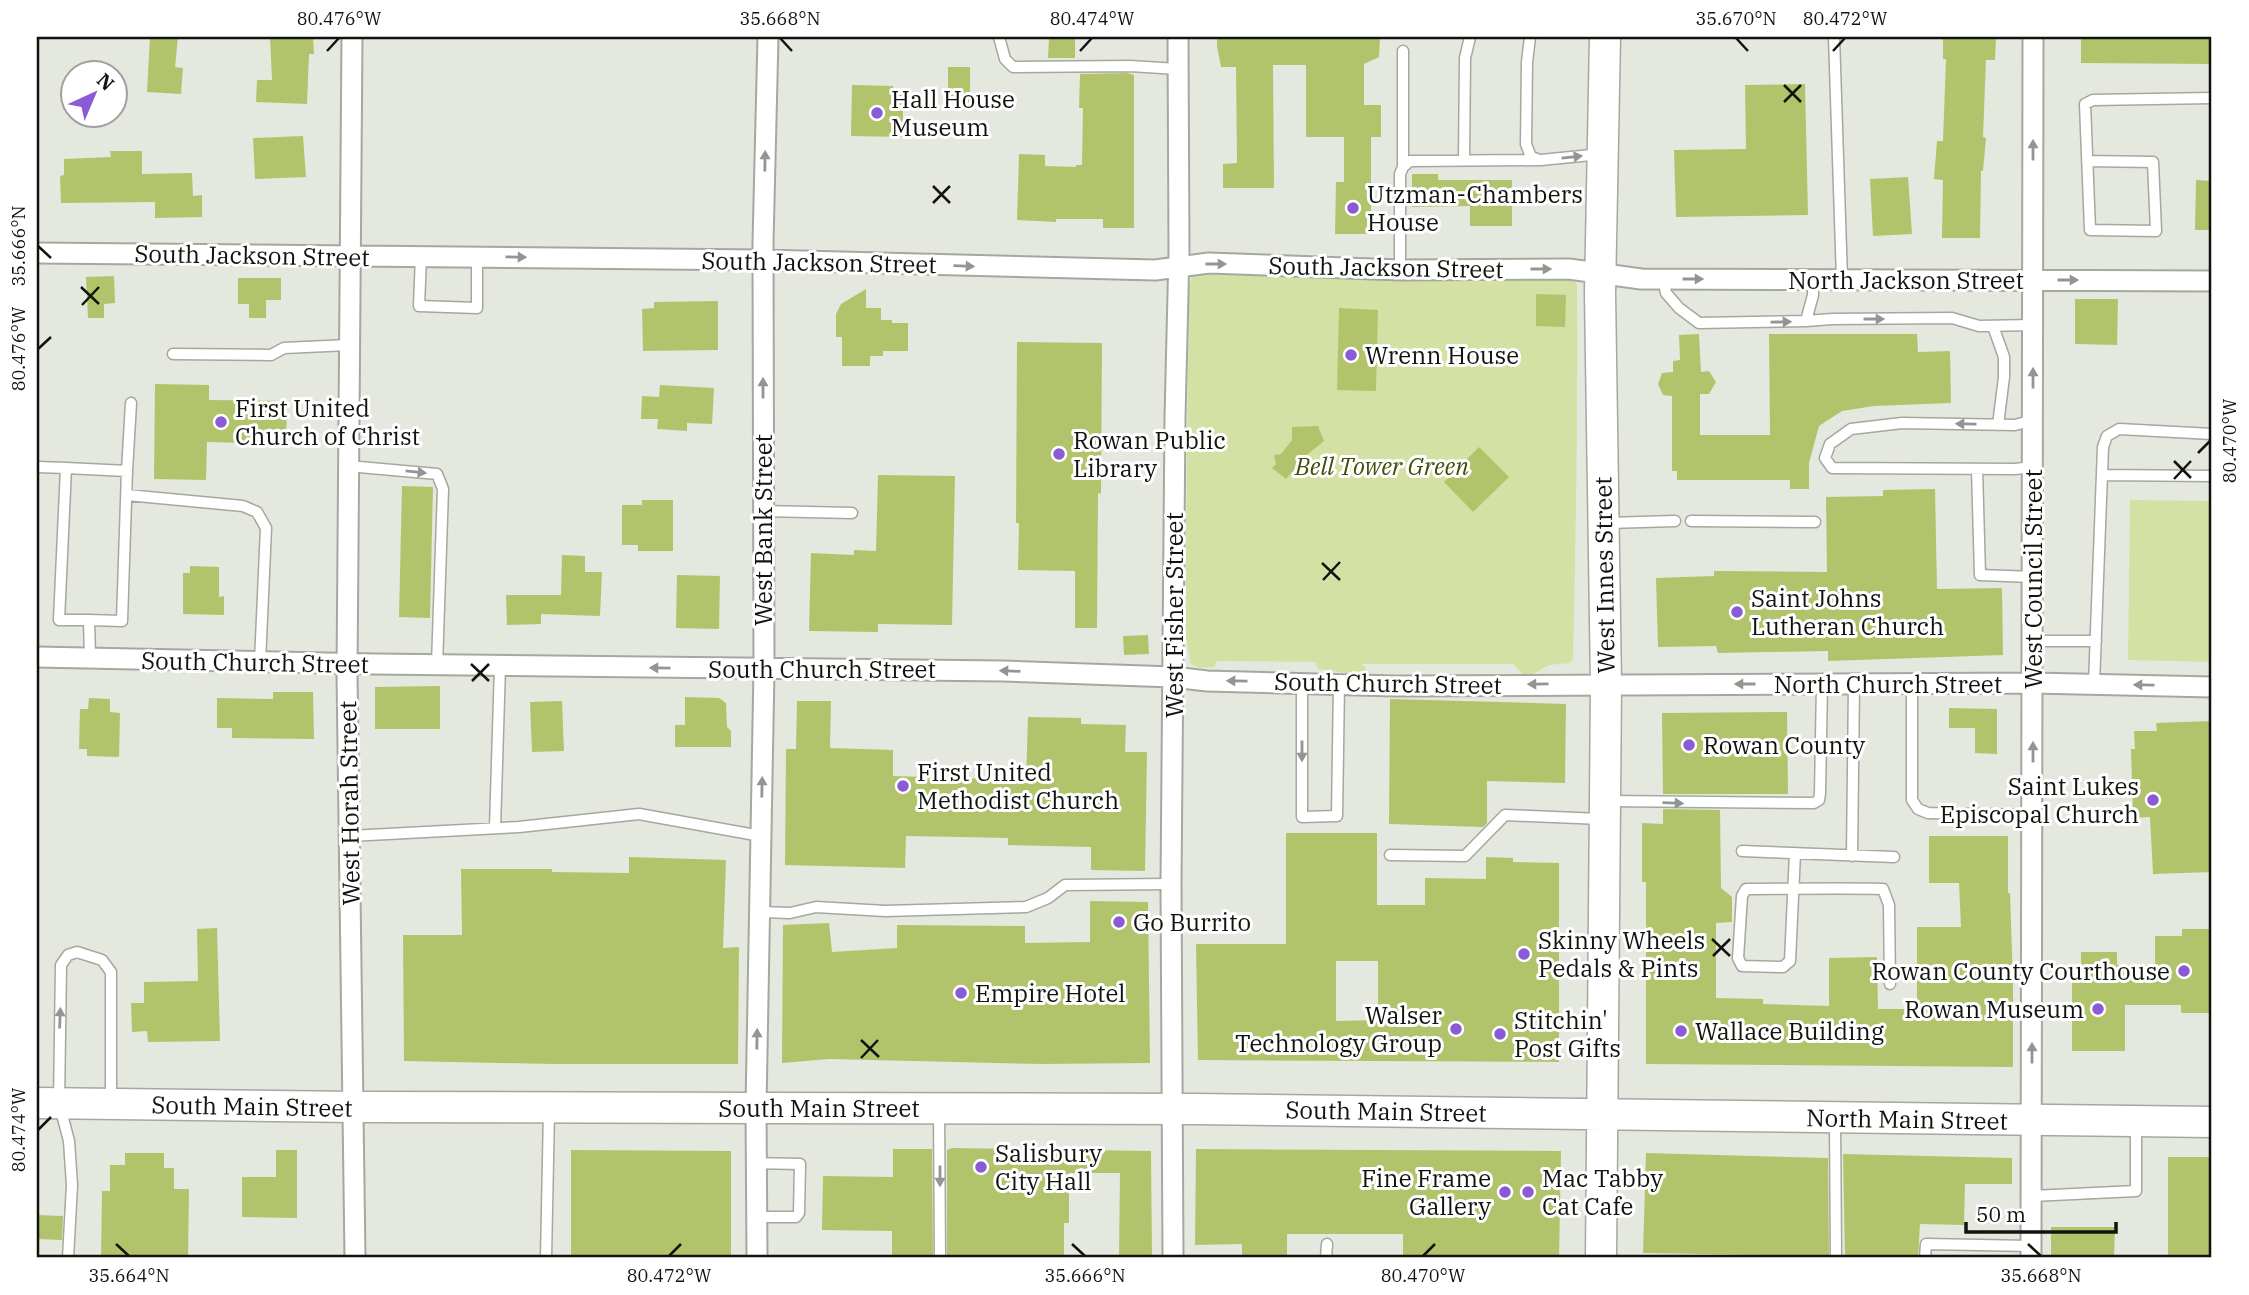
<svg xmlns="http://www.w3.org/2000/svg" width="2249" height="1295" font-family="'IBM Plex Serif',serif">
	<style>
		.green { fill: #d3e1a5 }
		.building { fill: #b2c46b; fill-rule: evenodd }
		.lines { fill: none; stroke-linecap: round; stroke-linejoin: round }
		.lane-casing { stroke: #a5a89e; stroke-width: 13 }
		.street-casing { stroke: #a5a89e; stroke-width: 23 }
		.primary-casing { stroke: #a5a89e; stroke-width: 33 }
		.lane { stroke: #fff; stroke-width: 10 }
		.street { stroke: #fff; stroke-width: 19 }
		.primary { stroke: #fff; stroke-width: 30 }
		.oneway { fill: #949593 }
		.ticks { fill: none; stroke: #12130f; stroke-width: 2.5 }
		.poi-dot { fill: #8a5bd4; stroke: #fff; stroke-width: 2.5 }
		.labels { text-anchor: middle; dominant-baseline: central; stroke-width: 6; stroke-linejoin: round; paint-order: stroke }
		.poi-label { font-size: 24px; fill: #12130f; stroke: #fff; text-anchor: start }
		.street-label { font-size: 24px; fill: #12130f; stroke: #fff }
		.park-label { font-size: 24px; font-style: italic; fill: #444e0a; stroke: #fff }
		.neatline { fill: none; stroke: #12130f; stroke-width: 2.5 }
		.ticks-label { font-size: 18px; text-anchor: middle; fill: #12130f }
	</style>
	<rect width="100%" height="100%" fill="#e5e8de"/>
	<!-- green -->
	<path class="green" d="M1197 271 1572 278 1577 285C1578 410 1576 534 1573 659L1569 663 1549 665 1526 678 1513 664H1362L1370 673 1368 676 1318 669 1315 662 1217 661 1214 667C1207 668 1197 669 1191 664L1185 632 1189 288 1192 276Z
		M2130 500 2212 501V662L2128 660Z"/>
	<!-- building -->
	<path class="building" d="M150 37H178L175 67 183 68 181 94 147 92Z
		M270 37H313L314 54H309L307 104 256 102 257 80H272Z
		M1049 37H1075V58H1048Z
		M1217 37H1380L1379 57 1364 64V105H1381V137H1371V234H1335L1336 182H1344V137H1306V65H1273L1274 188H1223V164L1237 163 1236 67H1221L1217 46Z
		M1943 37H1996L1995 60H1986L1983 137 1986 138 1983 171H1981L1980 238H1942L1943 180 1934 179 1937 141H1943L1946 59H1943Z
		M2081 37H2212V64L2081 63Z
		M948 67H970V102H948Z
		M1127 73 1134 75V228H1103V219H1056V222L1017 220 1019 154 1045 155V166L1076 167V165H1082L1083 108H1079L1080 74Z
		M1805 84 1808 215 1676 217 1674 150 1746 149 1745 85Z
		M852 85 893 86V91H903V137L851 136Z
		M303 136 306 177 255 179 253 138Z
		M110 151H142V174L192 173 193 196 202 195V217L155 218V202L61 203 60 176 64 175V159L111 157Z
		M1412 174H1438V180H1512V226H1470V206L1412 207Z
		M1908 177 1912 234 1873 236 1870 179Z
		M2196 180 2212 181V230H2195Z
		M114 276 115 303 104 304V318H88L86 277Z
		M238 278H281V300H266V318H249V304H238Z
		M866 289V308H881V320H892V323H908V351H883V356H870V366H842V337H836V314L841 304Z
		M1536 294 1566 295 1565 327 1536 326Z
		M2075 299H2118L2117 345 2075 344Z
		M718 301V350L643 351 642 309 654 308V302Z
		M1339 308 1378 310 1376 391 1337 390Z
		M1699 334 1701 372 1709 371 1716 382 1709 394H1700V435H1770L1769 334H1917L1918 352 1950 351 1951 403 1874 406 1842 411 1819 426 1809 463V489H1790V480H1677V471H1672V396L1663 395 1658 384 1662 373 1673 372V361L1680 360 1679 335Z
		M1017 342 1102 343 1101 494 1098 493 1097 628H1075V571L1018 570 1019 523H1016Z
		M155 384 209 385V400L287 401 286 444 207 442 206 480 154 479Z
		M660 385 714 388 712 424 687 423V431L657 429 658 419H641L642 396 659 397Z
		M1318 426 1324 441 1309 453 1286 479 1272 468 1276 464 1274 455 1281 454 1292 440V427Z
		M1479 447 1509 477 1473 512 1444 482Z
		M878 475 955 476 952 625 878 624V632L809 631 811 553 854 555V550L876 551Z
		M402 486 433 487 430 618 399 617Z
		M1935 489 1937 589 2002 588 2003 655 1828 661V651L1718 653 1716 646 1658 647 1656 578 1714 576V571L1827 572 1826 497 1883 496V490Z
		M642 500H673V551H638V545H622V505H642Z
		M562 555 585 556V572H602L600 616 541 614V624L507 625 506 595H561Z
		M190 566 219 567V597L224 596V615L183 614V573H190Z
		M677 575 720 576 719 629 676 628Z
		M1148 635 1149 654 1124 655 1123 636Z
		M440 686V729H375V687Z
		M273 692H313L314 739 232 738V728H217V698L273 699Z
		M685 697 719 698 726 703 727 727 731 731V747H675V725H685Z
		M89 698 110 699V712L120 713 119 757 87 756V749H79L80 709H88Z
		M1390 699 1566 704 1565 783 1487 781V823L1483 827 1389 824Z
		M562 701 564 751 532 752 530 702Z
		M797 701H831L830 748 893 750V776L1026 780 1028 717 1081 718V724L1126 725 1125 752H1147L1145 871 1091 870V847L1008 845V838L960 837 906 836 905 868 785 865 786 749H796Z
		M1949 708 1997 709V754L1975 753V728H1949Z
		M1787 712 1788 794H1663L1662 713Z
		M2212 721V872L2153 874 2150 817 2133 818 2131 749H2135L2134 731H2157L2156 723Z
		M1663 809 1720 810 1721 888 1732 897V922L1716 923V998L1763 999V1004L1829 1006V958L1877 957 1878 1009H1917V927H1961L1959 883H1929V836H2008V893H2010L2013 984V1067L1646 1064V882H1642V823L1663 824Z
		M1286 833H1377V905H1425V878L1486 879V857L1513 858V862L1559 863V1062L1198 1060 1196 944H1286ZM1336 961H1378V1020L1336 1021Z
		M629 857 726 860 723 948 739 947 738 1064H552L404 1061 403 935H462L461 869H552V872L629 873Z
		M1090 901 1148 902 1150 1063 1042 1064 829 1059 782 1063 783 925 829 923 832 952 897 948V925L1025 926V943L1090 942Z
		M217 928 220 1041 148 1042 147 1031 132 1032 131 1003H144V982L198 981 197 929Z
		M2182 929H2212V1013H2181V1005H2125V1051H2072V967H2081V952H2117V965H2155V936H2182Z
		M952 1148 1151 1151 1152 1258H1119L1120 1173H1069V1223H1064V1258H947V1150Z
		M893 1149H932L933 1258H892V1231L822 1230 823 1176 893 1177Z
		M1196 1149 1561 1151 1559 1258H1403V1234H1287V1258H1242V1244L1195 1245Z
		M276 1150H297V1218L242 1217V1177H276Z
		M571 1150 731 1151V1258H571Z
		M125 1153H164V1168H174V1189H189L188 1258H101L102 1191H110V1165H125Z
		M1646 1153 1828 1158 1829 1256 1643 1253Z
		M1843 1154 2012 1158V1184H1965L1964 1225 1920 1224 1918 1258H1845Z
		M2168 1157H2212V1258H2168Z
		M37 1215 63 1216 62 1240 37 1239Z
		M2051 1227H2115L2114 1258H2051Z"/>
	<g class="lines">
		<!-- lane casing -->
		<g class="lane-casing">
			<path id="lane" d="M999 37 1005 59 1013 67 1130 66 1178 69
				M1530 37 1527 62 1526 144 1531 157 1537 159
				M1834 37 1842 279
				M1403 51V167
				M1464 160 1465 58 1470 37
				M2087 161 2153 162 2156 231 2090 230 2085 104 2093 100 2212 98
				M421 256 419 306 477 308V257
				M1400 270V174L1403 167 1410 161 1541 160 1601 154
				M1663 278 1666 293 1679 308 1699 323 1806 321 1813 295V279
				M1806 321 1832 319 1952 318 1979 326 2033 325
				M1993 326 2004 357V377L1998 425
				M173 354 271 355 284 348 349 345
				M2033 420 2015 425 1902 423 1851 429 1830 444 1825 458 1832 468 2015 469 2033 467
				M348 466 437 474 443 489 437 665
				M37 467 66 468 59 620H89L90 658
				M66 468 127 471 122 621 89 620
				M1977 469 1980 575 2033 577
				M127 471 131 403
				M2102 475 2212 476
				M127 495 243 506 257 512 266 528 260 662
				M763 511 852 513
				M1691 521 1815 522
				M1608 523 1675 521
				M2033 641H2096
				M1302 683V817L1337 816 1339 684
				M1912 683V800L1918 809 1928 813 2032 815
				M2094 684 2103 447 2107 436 2119 429 2212 434
				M1609 801 1814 803 1819 800 1820 793 1822 684
				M495 828 500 666
				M350 836 519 827 639 814 761 836
				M1742 851 1894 857
				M1795 853 1790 961 1783 967 1742 966 1738 958 1742 896 1746 889C1792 889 1837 888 1883 889L1889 905 1890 984
				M1390 855 1465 856 1505 815 1601 819
				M1852 856 1854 684
				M759 912 790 913 816 907 885 911 1026 907 1048 898 1065 885 1171 884
				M939 1112 940 1258
				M1835 1122 1836 1258
				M756 1163 800 1164 799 1213 796 1217H757
				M2032 1196 2136 1191V1126
				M68 1258 72 1185 69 1141 59 1103 61 965 68 955 77 952 102 960 111 972V1100
				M546 1258 549 1111
				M1326 1258 1327 1244
				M1925 1258 1926 1244 2031 1246"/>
		</g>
		<!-- street casing -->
		<g class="street-casing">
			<path id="street" d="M352 37 347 674 355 1258
				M37 253 763 260 1155 270 1209 263 1400 270 1569 269 1641 279 2212 281
				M37 657 374 664 1003 671 1173 677 1207 681 1395 686 2033 683 2212 687
				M757 1258 756 1107 764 669 763 243 768 37
				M1173 1258 1171 884 1175 418 1179 252 1178 37
				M2031 1258 2033 37"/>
		</g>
		<!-- primary casing -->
		<g class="primary-casing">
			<path id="primary" d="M37 1103 354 1107 1194 1109 2212 1122
				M1601 1258 1606 685 1600 293 1605 37"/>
		</g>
		<!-- lane -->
		<use href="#lane" class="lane"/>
		<!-- street -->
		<use href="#street" class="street"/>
		<!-- primary -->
		<use href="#primary" class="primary"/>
	</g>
	<!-- one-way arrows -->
	<defs><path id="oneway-solid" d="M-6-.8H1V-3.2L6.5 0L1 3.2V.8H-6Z" transform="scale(1.75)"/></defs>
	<g class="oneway">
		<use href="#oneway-solid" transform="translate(2033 150) rotate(-90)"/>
		<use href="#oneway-solid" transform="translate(1572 157) rotate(-6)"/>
		<use href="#oneway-solid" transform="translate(765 161) rotate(-89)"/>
		<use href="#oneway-solid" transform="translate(516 257) rotate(1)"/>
		<use href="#oneway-solid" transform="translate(1216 264)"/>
		<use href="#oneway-solid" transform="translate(964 266) rotate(2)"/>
		<use href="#oneway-solid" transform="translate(1541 269)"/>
		<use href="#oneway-solid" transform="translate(1693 279)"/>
		<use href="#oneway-solid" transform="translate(2068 280)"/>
		<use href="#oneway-solid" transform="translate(1874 319)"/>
		<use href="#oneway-solid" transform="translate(1781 322) rotate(-1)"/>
		<use href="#oneway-solid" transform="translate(2033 378) rotate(-90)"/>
		<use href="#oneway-solid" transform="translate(763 388) rotate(-90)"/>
		<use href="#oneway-solid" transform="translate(1966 424) rotate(-179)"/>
		<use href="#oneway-solid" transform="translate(416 472) rotate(6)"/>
		<use href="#oneway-solid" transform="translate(660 668) rotate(-179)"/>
		<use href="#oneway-solid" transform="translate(1010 671) rotate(-178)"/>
		<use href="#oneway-solid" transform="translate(1237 681) rotate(-179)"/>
		<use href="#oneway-solid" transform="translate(1538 684) rotate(179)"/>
		<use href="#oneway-solid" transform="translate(1745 684) rotate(180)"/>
		<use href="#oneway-solid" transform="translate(2144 685) rotate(-179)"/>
		<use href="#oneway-solid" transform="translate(1302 751) rotate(90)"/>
		<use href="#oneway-solid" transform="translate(2033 752) rotate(-90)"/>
		<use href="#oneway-solid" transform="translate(762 787) rotate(-89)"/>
		<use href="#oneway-solid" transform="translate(1673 803) rotate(2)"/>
		<use href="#oneway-solid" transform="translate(60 1018) rotate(-88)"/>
		<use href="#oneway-solid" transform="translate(757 1039) rotate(-89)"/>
		<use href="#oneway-solid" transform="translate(2032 1053) rotate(-90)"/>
		<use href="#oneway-solid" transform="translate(940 1176) rotate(90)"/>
	</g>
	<!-- ticks -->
	<path class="ticks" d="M780 38 792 51M1736 38 1748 51M327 51 339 38M1080 51 1092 38M1833 51 1845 38M1784 85 1801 102M1784 102 1801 85M933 186 950 203M933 203 950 186M38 246 51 258M81 287 99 304M82 305 99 287M38 349 51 337M2198 453 2210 441M2174 461 2191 478M2174 479 2191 461M1322 563 1340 580M1323 580 1340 562M471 664 489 681M472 681 489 664M1712 939 1730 956M1713 956 1730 939M861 1040 879 1057M861 1058 878 1040M38 1130 51 1117M116 1244 129 1256M1072 1244 1085 1256M2028 1244 2041 1256M669 1256 681 1244M1423 1256 1435 1244"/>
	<!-- markers -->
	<g class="poi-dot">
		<circle cx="877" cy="113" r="7"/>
		<circle cx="1353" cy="208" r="7"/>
		<circle cx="1351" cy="355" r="7"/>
		<circle cx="221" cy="422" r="7"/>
		<circle cx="1059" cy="454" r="7"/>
		<circle cx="1737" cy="612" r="7"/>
		<circle cx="1689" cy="745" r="7"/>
		<circle cx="903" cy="786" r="7"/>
		<circle cx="2153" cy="800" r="7"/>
		<circle cx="1119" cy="922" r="7"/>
		<circle cx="1524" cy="954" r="7"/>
		<circle cx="2184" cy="971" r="7"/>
		<circle cx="961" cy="993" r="7"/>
		<circle cx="2098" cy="1009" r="7"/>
		<circle cx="1456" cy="1029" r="7"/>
		<circle cx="1681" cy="1031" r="7"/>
		<circle cx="1500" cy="1034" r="7"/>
		<circle cx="981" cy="1167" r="7"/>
		<circle cx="1505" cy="1192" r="7"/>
		<circle cx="1528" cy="1192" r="7"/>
	</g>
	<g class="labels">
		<!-- poi labels -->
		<g class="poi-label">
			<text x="891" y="99">Hall House<tspan x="891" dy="28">Museum</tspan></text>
			<text x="1367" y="194">Utzman-Chambers<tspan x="1367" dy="28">House</tspan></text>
			<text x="1365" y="355">Wrenn House</text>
			<text x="235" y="408">First United<tspan x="235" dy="28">Church of Christ</tspan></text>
			<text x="1073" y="440">Rowan Public<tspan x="1073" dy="28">Library</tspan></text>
			<text x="1751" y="598">Saint Johns<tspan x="1751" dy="28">Lutheran Church</tspan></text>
			<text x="1703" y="745">Rowan County</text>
			<text x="917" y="772">First United<tspan x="917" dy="28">Methodist Church</tspan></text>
			<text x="2139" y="786" text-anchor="end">Saint Lukes<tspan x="2139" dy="28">Episcopal Church</tspan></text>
			<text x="1133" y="922">Go Burrito</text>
			<text x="1538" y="940">Skinny Wheels<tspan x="1538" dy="28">Pedals &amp; Pints</tspan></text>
			<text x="2170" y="971" text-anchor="end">Rowan County Courthouse</text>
			<text x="975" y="993">Empire Hotel</text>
			<text x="2084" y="1009" text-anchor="end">Rowan Museum</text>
			<text x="1442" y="1015" text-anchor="end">Walser<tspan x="1442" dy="28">Technology Group</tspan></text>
			<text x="1514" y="1020">Stitchin'<tspan x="1514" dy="28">Post Gifts</tspan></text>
			<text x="1695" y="1031">Wallace Building</text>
			<text x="995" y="1153">Salisbury<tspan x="995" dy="28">City Hall</tspan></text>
			<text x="1491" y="1178" text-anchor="end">Fine Frame<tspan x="1491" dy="28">Gallery</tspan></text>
			<text x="1542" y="1178">Mac Tabby<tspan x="1542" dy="28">Cat Cafe</tspan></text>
		</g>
		<!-- street labels -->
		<g class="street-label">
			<text transform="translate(252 255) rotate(1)">South Jackson Street</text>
			<text transform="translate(819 262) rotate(1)">South Jackson Street</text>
			<text transform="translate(1386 267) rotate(1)">South Jackson Street</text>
			<text x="1906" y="280">North Jackson Street</text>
			<text transform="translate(763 530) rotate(-90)">West Bank Street</text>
			<text transform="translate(1604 575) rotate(-91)">West Innes Street</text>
			<text transform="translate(2033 579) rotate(-90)">West Council Street</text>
			<text transform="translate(1174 615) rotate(-90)">West Fisher Street</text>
			<text transform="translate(255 662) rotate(1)">South Church Street</text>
			<text x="822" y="669">South Church Street</text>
			<text transform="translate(1388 683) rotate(1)">South Church Street</text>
			<text x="1888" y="684">North Church Street</text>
			<text transform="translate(349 803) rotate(-91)">West Horah Street</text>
			<text transform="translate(252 1106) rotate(1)">South Main Street</text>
			<text x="819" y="1108">South Main Street</text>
			<text transform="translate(1386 1111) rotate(1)">South Main Street</text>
			<text transform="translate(1907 1119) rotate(1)">North Main Street</text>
		</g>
		<!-- park labels -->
		<g class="park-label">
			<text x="1382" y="466">Bell Tower Green</text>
		</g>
	</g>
	<!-- border -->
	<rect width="2249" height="1295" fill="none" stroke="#ffffff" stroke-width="77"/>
	<!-- north arrow -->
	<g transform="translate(94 94) rotate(44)"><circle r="33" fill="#ffffff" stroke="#a0a19f" stroke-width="2"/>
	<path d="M0-5L12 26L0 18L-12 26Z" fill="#8a5bd4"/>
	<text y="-10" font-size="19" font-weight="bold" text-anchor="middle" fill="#12130f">N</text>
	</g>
	<!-- scale -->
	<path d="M1966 1222v10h150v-10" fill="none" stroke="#12130f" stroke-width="3.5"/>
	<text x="1976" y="1222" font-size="21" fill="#12130f" stroke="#ffffff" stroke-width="5" paint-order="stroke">50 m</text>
	<rect x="38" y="38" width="2172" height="1218" class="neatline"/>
	<g class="ticks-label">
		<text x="339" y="25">80.476°W</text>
		<text x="780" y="25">35.668°N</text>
		<text x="1092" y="25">80.474°W</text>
		<text x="1736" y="25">35.670°N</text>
		<text x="1845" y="25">80.472°W</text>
		<text transform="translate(19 246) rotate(-90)" y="6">35.666°N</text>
		<text transform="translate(19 349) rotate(-90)" y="6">80.476°W</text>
		<text transform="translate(2230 441) rotate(-90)" y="6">80.470°W</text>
		<text transform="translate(19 1130) rotate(-90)" y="6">80.474°W</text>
		<text x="129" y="1282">35.664°N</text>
		<text x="669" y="1282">80.472°W</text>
		<text x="1085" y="1282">35.666°N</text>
		<text x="1423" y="1282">80.470°W</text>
		<text x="2041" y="1282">35.668°N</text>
	</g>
</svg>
